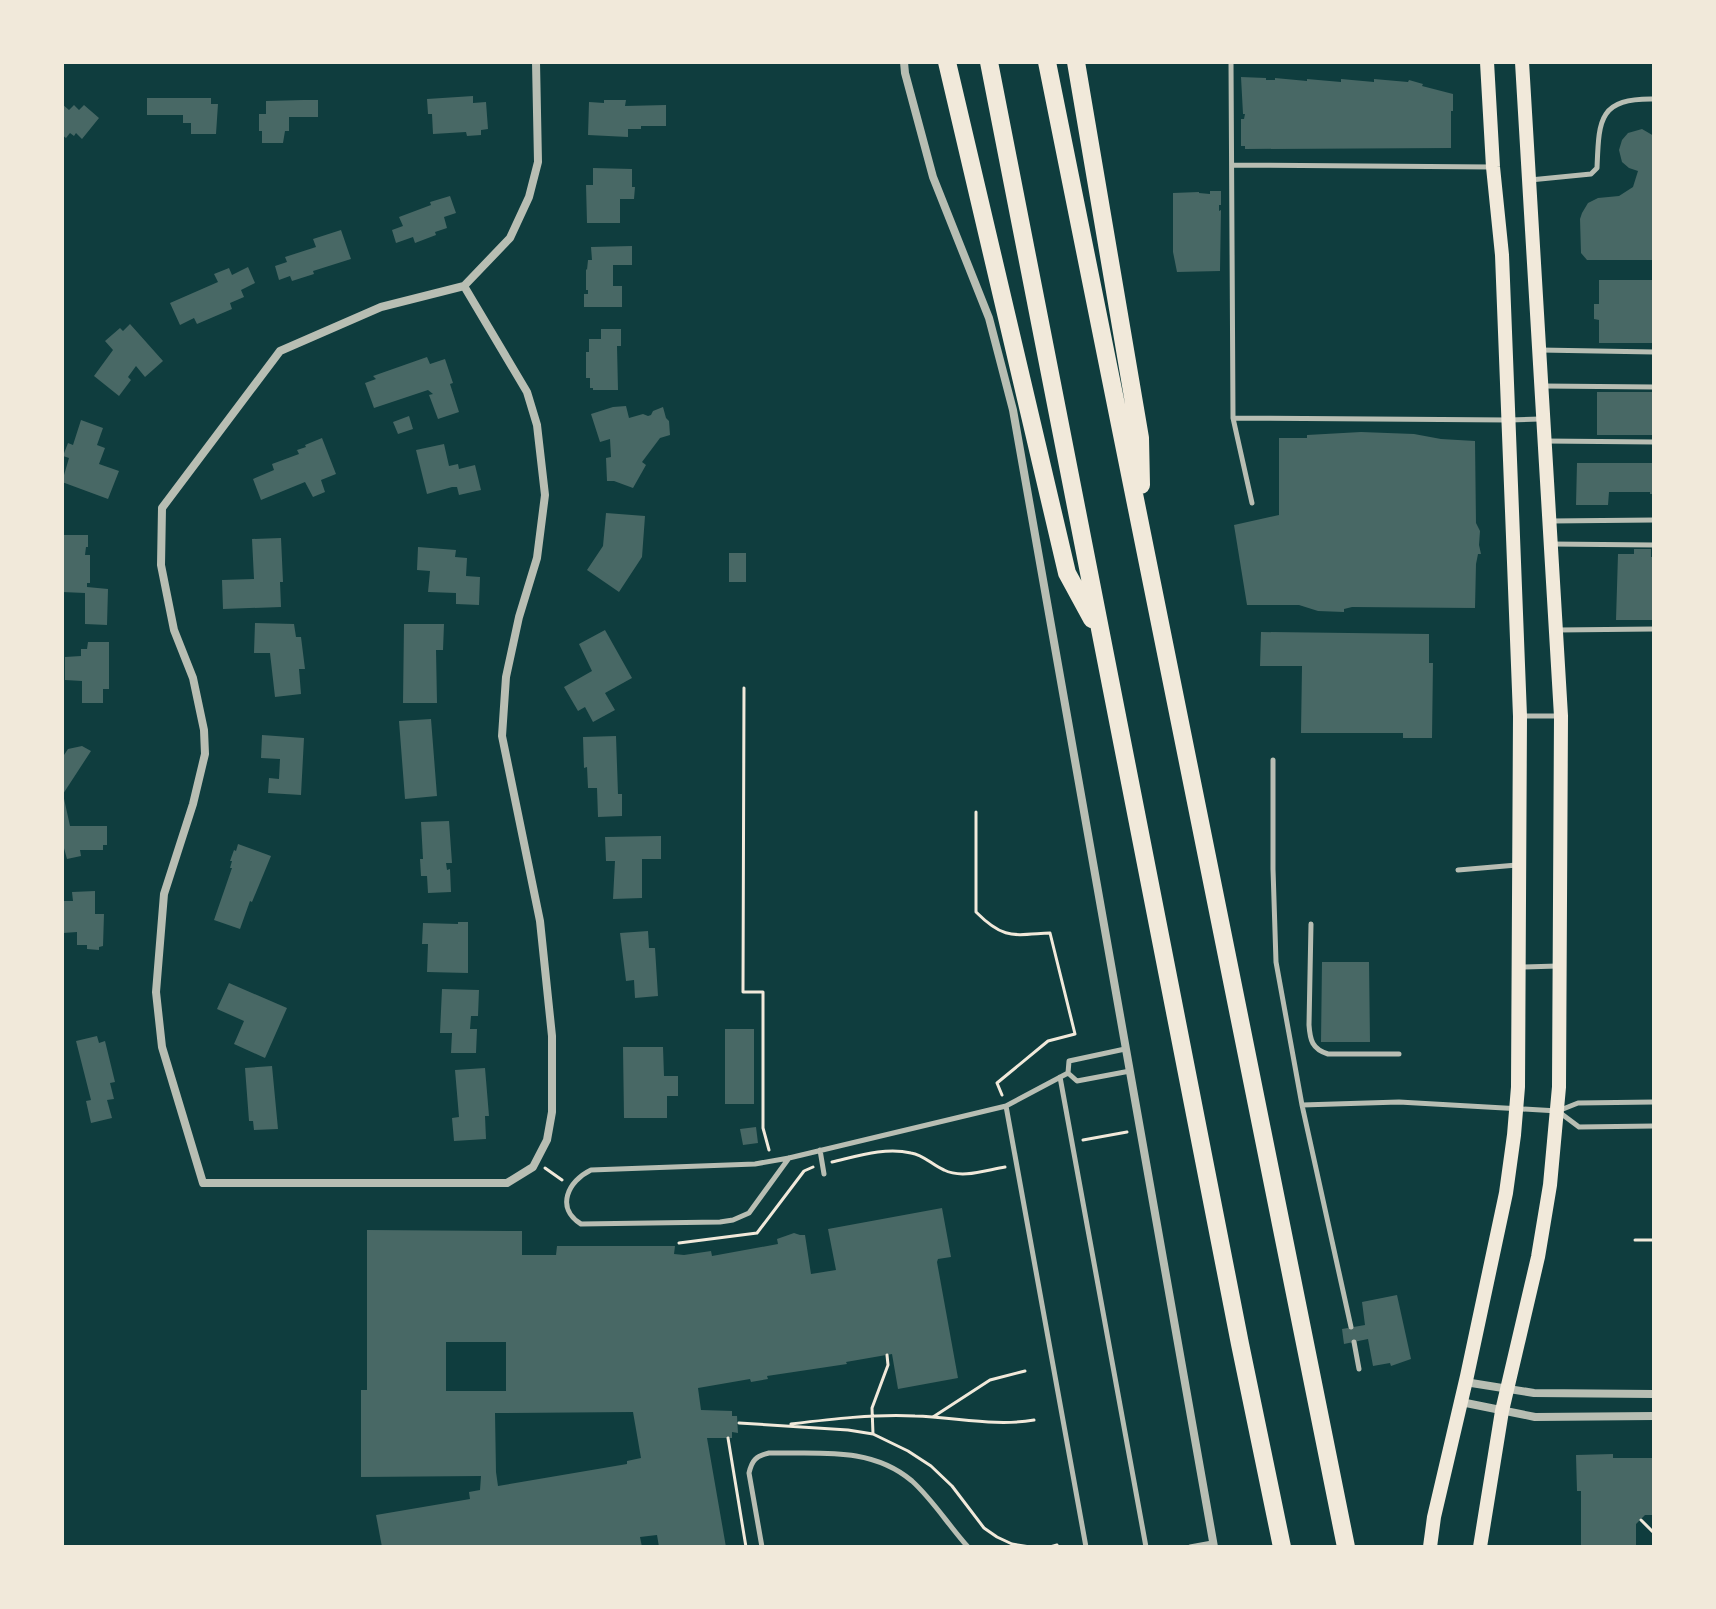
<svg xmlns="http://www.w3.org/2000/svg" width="1716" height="1609" font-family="'Source Sans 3',sans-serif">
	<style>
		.building { fill: #486865; fill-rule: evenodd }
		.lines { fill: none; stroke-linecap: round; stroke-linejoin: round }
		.path { stroke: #f1e9da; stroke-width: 3 }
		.service { stroke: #b8beb3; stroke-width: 5 }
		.minor { stroke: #b8beb3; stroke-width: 8 }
		.secondary { stroke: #f1e9da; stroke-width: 14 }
		.motorway { stroke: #f1e9da; stroke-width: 18 }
	</style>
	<rect width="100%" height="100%" fill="#0f3d3e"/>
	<!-- building -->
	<path class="building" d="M1241 77 1266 78V80H1275V78L1307 81V79L1341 82V79L1374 82V79L1408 82 1409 80 1423 84 1422 86 1453 94V111H1451V148L1245 149V146H1241V119H1244L1245 114H1243Z
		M473 96V103L486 102 488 129 481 130V135L467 136 466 132 433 134 432 114H428L427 99Z
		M147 98H211V104H218L216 134H191V123H183V115H147Z
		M303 100H318V117H289V131H285L283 143H262V131H259V114H266V101Z
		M604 100H626L625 106 666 105V126H641V129H628V137L588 135 589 102 604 103Z
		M62 104 69 110 74 105 79 110 84 105 99 118 82 139 76 133 74 136 70 133 66 138 62 135Z
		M1642 129 1654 136V260H1587L1581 253 1580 219 1582 213 1588 203 1598 198 1619 196 1633 187 1638 171 1629 168 1622 162 1619 150 1622 140 1628 133Z
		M593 168 632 169V187H635L634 199H620V223H587L586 185H593Z
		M1210 191H1221V205H1219V211L1221 210 1220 271 1177 272 1173 252V193L1199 192V193L1210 194Z
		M450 196 456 213 444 217 447 228 435 232 436 235 415 243 413 237 396 243 392 230 403 226 399 217 431 205 430 202Z
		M341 230 351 259 313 271 314 274 292 281 290 276 279 280 275 266 287 262 285 257 316 247 313 239Z
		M632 246V265H613V286H622V307H584V294H588V290H586V269L587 270 588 260H592L591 247Z
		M248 267 255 283 241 290 244 297 230 303 232 309 197 324 194 318 180 325 170 303 218 282 214 274 229 268 232 275Z
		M1599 280H1654V343H1599V320L1594 319V304H1599Z
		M130 324 163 361 145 377 136 366 128 377 131 380 119 396 94 376 113 350 105 341 120 328 123 331Z
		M601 329H621V346H617L618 390H593V388H590V378H586V352H589V339H601Z
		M427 357 430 364 445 359 453 383 450 384 459 412 438 419 429 395 433 394 428 390 374 408 365 383 376 379 373 376Z
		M1597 392H1654V435H1597Z
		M626 406 629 418 643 414 648 416 651 415 653 411 663 407 666 418 669 421 670 435 660 438 642 462 646 465 633 488 614 481H607L606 458 611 457 610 439 600 442 591 414 613 407Z
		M409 416 413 429 398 434 393 422Z
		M81 420 103 428 97 445 105 448 99 464 119 471 108 499 62 482 69 458 63 456 68 443 73 445Z
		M1361 432 1414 434 1441 439 1475 441 1476 523 1480 531 1479 545 1481 554H1478L1476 564 1475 608 1352 607 1344 609V612L1318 611 1299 605H1247L1234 525 1279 515V438H1307V435Z
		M322 438 336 474 321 480 325 492 313 497 305 482 261 500 253 479 274 470 272 464 299 454 297 450 306 447 305 445Z
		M444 444 449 466 458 464 459 469 475 465 481 490 459 495 457 487H452L427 494 416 450Z
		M1577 463H1654V494H1650V492H1609L1608 505H1576Z
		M606 513 645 516 642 557 619 592 587 570 603 546Z
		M62 535H88V547H86L85 555H90V583H87V587L108 589 107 625 85 624V593L62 592Z
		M281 538 283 582H280L281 607 223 609 222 580 254 579 252 539Z
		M418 547 456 550 455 557 467 558 466 576 480 577 479 605 456 604V593L428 592 430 571 417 570Z
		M1634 549H1651V557H1654V620H1616L1618 554H1634Z
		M729 553H746V582H729Z
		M255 623 294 624 296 637H301L305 669H299L301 694 275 697 270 653H254Z
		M404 624H444L443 650H436L437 703H403Z
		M605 630 632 678 605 693 615 710 593 722 585 707 578 711 564 687 592 671 579 644Z
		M1261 632 1429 634V663H1433L1432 738H1403V733H1301L1302 666H1260Z
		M88 642H109V689H103V703H82V681L65 680V657L81 656V649H87Z
		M431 719 437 796 405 799 399 721Z
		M262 735 304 738 301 795 268 793 269 778 279 779 280 759 261 758Z
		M616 736 618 794H622V816L598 817 597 788H588L587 767 584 768 583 737Z
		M82 746 91 751 63 794 70 826H107V845H103V850H80L81 856 67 859 62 841V758L68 749Z
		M449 821 452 863H446L447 870 450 869 451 892 428 893 427 876H421L420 859H423L421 822Z
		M661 836V859H642V898L613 899 615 861H606L605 837Z
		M238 844 271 856 252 902 250 901 240 929 214 920 232 868H230L232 861H230L234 850 236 851Z
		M95 891V914H104L103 946 99 947V950L87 949V945H77V932L63 933 62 901H73L72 892Z
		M458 922H468V973L427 972 428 944H422L423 923 458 924Z
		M648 931 649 948H655L658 996 635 998 634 980 626 981 620 933Z
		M1322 962H1369L1370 1042H1321Z
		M229 983 287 1008 265 1058 234 1044 244 1021 217 1009Z
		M442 989 479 990 478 1016H471L470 1029H477L476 1053H451L452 1033H440Z
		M725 1029H754V1104H725Z
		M97 1036 99 1043 105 1041 115 1082 110 1083 114 1099 107 1100 112 1118 91 1123 86 1101 91 1100 76 1041Z
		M623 1047H663L664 1076H678V1096H667V1118H624Z
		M272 1066 278 1129 254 1130 253 1121H249L245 1068Z
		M485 1068 489 1116H485L486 1139 454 1141 452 1118 459 1117 455 1070Z
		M756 1127 758 1143 743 1145 740 1129Z
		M942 1208 951 1257 938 1259 937 1262 958 1378 898 1389 892 1354 846 1362 847 1364 767 1376 768 1379 751 1382 750 1379 698 1388 701 1410 732 1411V1416H737L738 1433 732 1432V1438H707L726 1547H659L657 1535 640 1537 642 1547H382L376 1515 470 1499 469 1492 480 1490 481 1476 361 1477V1390H367V1230L522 1231V1255H556L557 1246H675L674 1254 684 1255 711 1251 712 1256 778 1244 777 1239 794 1233 800 1235H805L811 1274 836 1270 828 1229ZM446 1342H506V1391H446ZM633 1412 641 1458 627 1461V1464L498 1486 496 1472 495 1413Z
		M1397 1295 1411 1359 1391 1366 1390 1363 1373 1366 1368 1339 1344 1344 1342 1329 1365 1325 1362 1302Z
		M1613 1454V1458H1654V1515H1645L1636 1524V1547H1581V1491H1577L1576 1455Z"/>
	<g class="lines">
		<!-- path -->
		<path class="path" d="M744 688 743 992H763V1128L769 1150
			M976 812V912C1004 940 1013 935 1050 933L1075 1034 1048 1041 997 1083 1002 1095
			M1083 1140 1127 1132
			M832 1162C858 1156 885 1147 911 1153 924 1155 932 1165 944 1170 962 1179 986 1170 1005 1167
			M545 1168 562 1180
			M1635 1240H1654
			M679 1243 757 1233 804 1171 813 1167
			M933 1417 990 1380 1025 1371
			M739 1423 848 1430 873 1434 908 1451 931 1466 952 1486 984 1528 997 1537 1012 1544 1030 1547
			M791 1424C832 1419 874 1414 915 1416 955 1417 995 1427 1034 1420
			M873 1434 872 1408 888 1365 887 1355
			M728 1438 746 1547
			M1641 1520 1654 1533
			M1050 1547 1057 1545"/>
		<!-- service -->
		<path class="service" d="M1231 62 1233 418 1509 420 1540 419
			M1233 165 1492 167
			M1530 180 1591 174 1597 168C1599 120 1598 98 1654 99
			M1540 350 1654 352
			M1543 386 1654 387
			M1233 418 1252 503
			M1545 441 1654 442
			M1551 521 1654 520
			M1551 544 1654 545
			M1558 630 1654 629
			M1521 716H1559
			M1273 760V869L1276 962 1302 1105 1351 1327
			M1458 870 1517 865
			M1311 924 1309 1025C1310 1040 1312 1049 1328 1054H1399
			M1520 967 1558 966
			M1125 1049 1069 1061 1068 1073 1077 1081 1130 1071
			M1060 1077 1146 1547
			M1302 1105 1399 1102 1558 1111 1578 1103 1654 1102
			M1006 1106 1086 1547
			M1559 1112 1579 1127 1654 1126
			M820 1150 824 1174
			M789 1158 749 1213 733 1220 720 1222 581 1224C555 1208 568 1181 591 1170L755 1164 789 1158 1006 1106 1068 1073
			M1354 1342 1359 1369
			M762 1547 749 1473C752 1460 756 1456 769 1453 818 1454 871 1446 912 1481 933 1500 949 1526 968 1547
			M1190 1547 1212 1543"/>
		<!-- minor -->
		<path class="minor" d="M904 62 905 73 933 177 989 318 1013 410 1214 1547
			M464 286 527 392 537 425 545 495 537 558 519 617 506 677 502 736 540 921 552 1036V1112L547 1140 533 1167 507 1183H203L162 1047 156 992 164 894 193 804 205 754 204 730 193 678 174 630 161 565 162 508 280 351 381 307 464 286 510 238 529 197 538 162 536 62
			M1465 1382 1534 1393 1654 1394
			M1461 1402 1535 1417 1654 1416"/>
		<!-- secondary -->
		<path class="secondary" d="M1430 1547 1434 1517 1467 1376 1506 1193 1514 1135 1518 1087 1520 716 1502 255 1493 167 1487 62
			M1480 1547 1502 1411 1538 1257 1550 1185 1559 1087 1561 716 1522 62"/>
		<!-- motorway -->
		<path class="motorway" d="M947 62 1067 573 1092 619
			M989 62 1240 1344 1282 1547
			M1047 62 1346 1547
			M1076 62 1140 438 1141 485"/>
	</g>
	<!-- border -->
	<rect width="1716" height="1609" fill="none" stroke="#f1e9da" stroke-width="128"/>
</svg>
